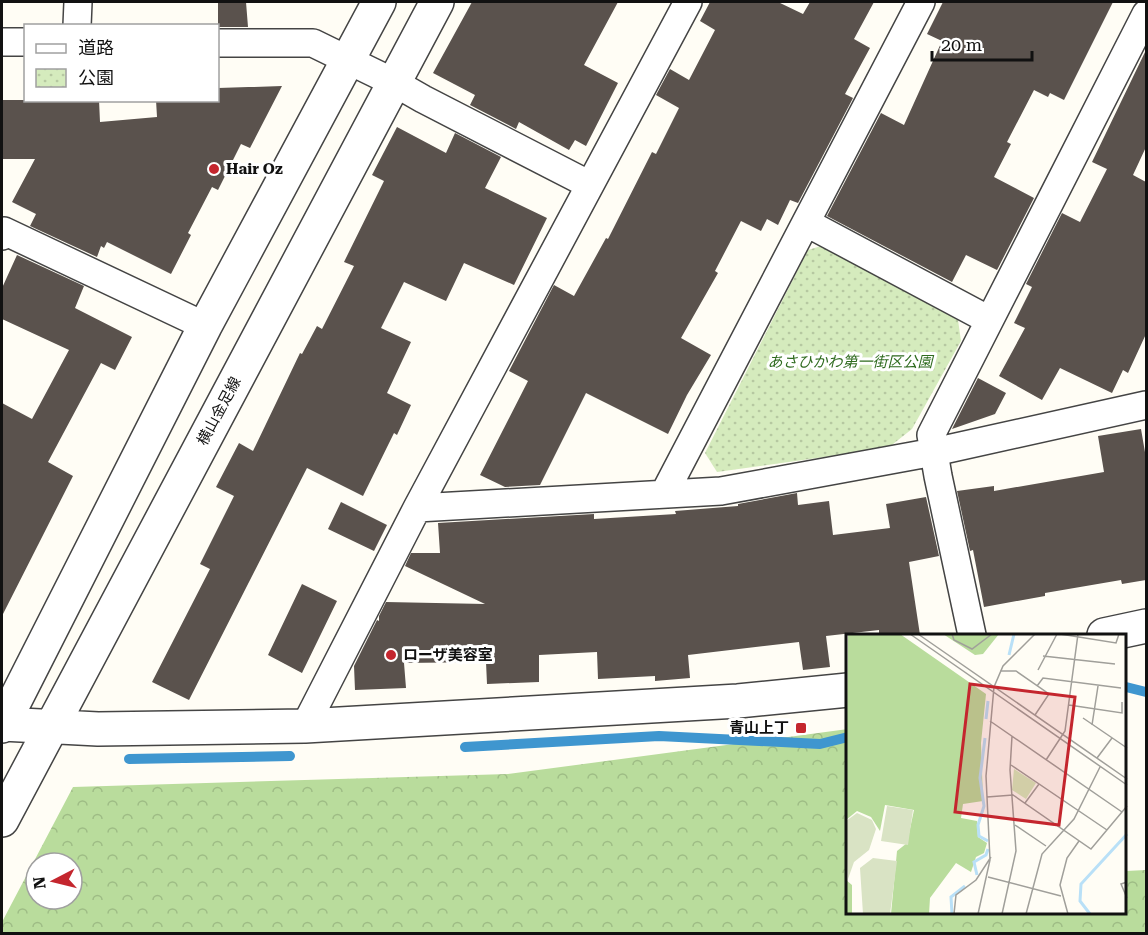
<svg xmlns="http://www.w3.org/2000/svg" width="1148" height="935" font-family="'Roboto Serif','Noto Sans JP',serif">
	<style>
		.forest { fill: url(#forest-crowns); fill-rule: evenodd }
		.park { fill: url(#park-dots) }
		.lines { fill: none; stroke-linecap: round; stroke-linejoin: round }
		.stream { stroke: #3f96cf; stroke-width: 10 }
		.building { fill: #5a524d }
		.minor-casing { stroke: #444; stroke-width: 30 }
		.tertiary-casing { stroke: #444; stroke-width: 36 }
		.minor { stroke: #fff; stroke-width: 27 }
		.tertiary { stroke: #fff; stroke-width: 33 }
		.poi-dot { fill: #c4262e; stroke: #fff; stroke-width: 2 }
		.labels { text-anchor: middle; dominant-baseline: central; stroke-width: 6; stroke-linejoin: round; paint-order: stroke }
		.poi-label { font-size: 15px; font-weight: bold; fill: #111; stroke: #fff; text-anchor: start }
		.park-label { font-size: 15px; font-style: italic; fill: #2f6b1f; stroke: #fff }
		.street-label { font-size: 15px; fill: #111; stroke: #fff }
		.inset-river { fill: none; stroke: #b9e0f7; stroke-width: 3 }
		.inset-road { fill: none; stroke: #a09f9a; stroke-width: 1.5 }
		.view { fill: #c4262e; fill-opacity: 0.15; stroke: #c4262e; stroke-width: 3 }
		.inset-edge { fill: none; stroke: #111; stroke-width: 3 }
	</style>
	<defs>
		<pattern id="forest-crowns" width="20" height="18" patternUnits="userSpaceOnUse" patternTransform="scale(1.5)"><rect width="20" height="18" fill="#b9dc9c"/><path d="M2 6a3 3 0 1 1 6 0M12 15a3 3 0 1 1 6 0" fill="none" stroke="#9ebc85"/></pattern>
		<pattern id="park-dots" width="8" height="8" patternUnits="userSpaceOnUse" patternTransform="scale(1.5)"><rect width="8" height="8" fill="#d5ebbd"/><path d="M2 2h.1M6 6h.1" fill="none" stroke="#b6c8a1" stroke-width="1.8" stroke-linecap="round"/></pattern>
	</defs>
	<rect width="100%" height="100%" fill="#fffdf5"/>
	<!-- forest -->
	<path class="forest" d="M848 729V912H1126V871L1146 870V933H2V922L73 787 508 774ZM36 863H72V899H36Z"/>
	<!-- park -->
	<path class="park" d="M821 246 958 320 961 341 912 429 888 448 717 472 705 453 808 250Z"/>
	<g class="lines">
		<!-- stream -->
		<path class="stream" d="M1126 687 1146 692
			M465 747 659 736 820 744 848 737
			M129 759 290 756"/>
	</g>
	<!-- building -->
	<path class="building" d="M218 2H246L248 27H218Z
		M472 2H618L584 65 618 83 586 146 575 140 569 150 519 122 516 129 470 105 475 95 433 73Z
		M710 2H778L803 14 810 2H874L854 39 870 48 845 94 853 98 798 203 790 200 778 225 767 219 761 231 741 221 715 271 718 273 681 338 711 355 687 395 668 434 586 393 540 485 505 487 480 475 528 381 509 371 554 285 574 296 606 238 608 239 652 152 656 154 679 108 656 95 670 69 689 80 715 30 700 21Z
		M943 2H1113L1064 100 1050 93 1048 97 1034 90 1007 142 1011 144 994 177 1034 198 997 270 966 255 952 282 827 216 881 113 904 125 942 41 927 34Z
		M1146 50V147L1133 175 1146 182V334L1128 373 1123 370 1112 393 1060 368 1042 400 999 376 1025 328 1014 323 1032 287 1026 284 1062 213 1080 222 1107 169 1092 162Z
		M282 86 250 148 241 144 218 190 212 187 188 233 191 235 171 274 107 242 104 248 101 246 97 257 30 226 36 214 12 202 35 159H2V100H99L100 122 157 117 156 100H218V88Z
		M397 127 446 153 455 133 501 157 485 188 547 218 514 285 464 263 446 301 404 282 381 328 411 342 387 393 411 405 397 435 394 433 363 496 307 468 189 700 152 682 210 569 200 564 234 496 216 487 239 443 253 451 300 353 302 354 317 326 322 329 354 266 344 262 384 181 372 175Z
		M17 255 84 286 75 308 132 337 115 370 101 363 48 462 73 476 2 616V403L32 419 69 350 2 319V288Z
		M978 378 1006 393 995 414 952 429Z
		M1141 429 1146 458V580L1122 584 1121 580 1045 593V596L984 607 973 550 970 551 957 491 994 486V491L1104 472 1098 436Z
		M797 493 798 505 829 501 833 535 890 528 886 504 926 497 939 556 909 562 920 635H879V630L826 636 830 667 803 670 799 642 688 655 690 678 655 681V676L598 679 597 652 539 655V682L487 684 486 662 404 663 406 688 355 690 354 666 377 620 379 621V616L386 602 485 604 405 566 411 553H440L438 523 594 514V519L676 514 675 511 738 506V504Z
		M341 502 387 525 374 551 328 529Z
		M302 584 337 601 302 673 268 655Z"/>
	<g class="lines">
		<!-- minor casing -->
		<g class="minor-casing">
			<path id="minor" d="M77 26 78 2
				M2 42H26
				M218 43H313L395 83 423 99 590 185
				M807 223 989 320
				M2 236 4 231 205 326
				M664 494 921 2
				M417 508 721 491 934 452 1146 405
				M972 635 938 476 931 435 1146 14
				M305 726 417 508 688 2"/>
		</g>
		<!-- tertiary casing -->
		<g class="tertiary-casing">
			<path id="tertiary" d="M1104 635 1146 626
				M2 724 98 729 305 726 738 701 848 690
				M2 726 205 326 379 2
				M2 820 437 2"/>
		</g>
		<!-- minor -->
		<use href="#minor" class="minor"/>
		<!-- tertiary -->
		<use href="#tertiary" class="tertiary"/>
	</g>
	<!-- markers -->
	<g class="poi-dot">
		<circle cx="214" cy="169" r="6"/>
		<circle cx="391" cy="655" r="6"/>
		<rect x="795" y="722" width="12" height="12" rx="3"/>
	</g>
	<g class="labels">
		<!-- poi labels -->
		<g class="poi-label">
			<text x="226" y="169">Hair Oz</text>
			<text x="403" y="655">ローザ美容室</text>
			<text x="789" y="728" text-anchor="end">青山上丁</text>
		</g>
		<!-- park labels -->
		<g class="park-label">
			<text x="850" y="362">あさひかわ第一街区公園</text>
		</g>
		<!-- street labels -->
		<g class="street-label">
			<text transform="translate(219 411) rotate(-62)">横山金足線</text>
		</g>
	</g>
	<!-- overview -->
	<g transform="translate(846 634)">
		<rect width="280" height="280" fill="#fffdf5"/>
		<path d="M2 0H54L140 60 135 109 137 167 117 170 115 184 131 187 132 203 141 209 138 219 130 223 125 238 110 229 84 264 83 280H45L51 217 61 209 68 176 39 171 34 197 25 183 11 177 0 186ZM97 0H153L137 20 129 21ZM0 246 6 251V280H0Z" fill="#b9dc9c"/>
		<path d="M41 172 67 176 62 211 35 207ZM11 179 26 186 30 195 23 216 8 228 2 245 0 187ZM27 224 51 227 44 280H17L14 234Z" fill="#d9e3c4"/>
		<path d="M168 135 190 149 180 165 166 156Z" fill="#d5ebbd"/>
		<path class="inset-river" d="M163 21 168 0M140 85 142 67M139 104 134 144 138 172 132 191 133 202 142 207M131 241 128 228 140 221 142 215M106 280 105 263 119 252M244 280 234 267 235 250 281 200"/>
		<path class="inset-road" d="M64 0 281 151M72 0 281 145M106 0 108 6 126 15 146 0M214 0 270 9 273 0M197 22 269 30M192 36 211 0M154 37H170L203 60 189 81M191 52 197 44 275 54M223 71 276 79V68M237 84 281 114M144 87 276 178M246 91 252 52M251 124 266 104M200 126 219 97 232 0M165 131 261 196M141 163 167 161 245 215 281 172M179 169 193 150M169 191 200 212M142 243 215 262M281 248 275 250 281 264M108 280 110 261 130 246 145 223M132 280 144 226 140 142 148 53 157 32 189 0M156 280 170 217 164 136 166 102M180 280 196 220 228 185 254 133M222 280 214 251 221 224 233 207"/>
		<path class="view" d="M124 50 229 63 213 191 109 178Z"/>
		<rect width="280" height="280" class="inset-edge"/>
	</g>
	<!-- border -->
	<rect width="1148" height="935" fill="none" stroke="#111111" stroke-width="6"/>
	<!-- legend -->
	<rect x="24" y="24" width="195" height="78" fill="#ffffff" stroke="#a0a0a0" stroke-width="1.5"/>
	<rect x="36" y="44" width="30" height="9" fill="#ffffff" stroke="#a0a0a0" stroke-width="1.5"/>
	<text x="78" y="54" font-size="18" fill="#111111">道路</text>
	<rect x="36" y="69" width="30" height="18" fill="url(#park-dots)" stroke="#a0a0a0" stroke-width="1.5"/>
	<text x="78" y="84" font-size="18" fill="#111111">公園</text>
	<!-- north arrow -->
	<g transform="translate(54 881) rotate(263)"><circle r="28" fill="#ffffff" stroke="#a0a0a0" stroke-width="1.5"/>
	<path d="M0-4.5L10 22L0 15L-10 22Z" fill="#c4262e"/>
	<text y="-9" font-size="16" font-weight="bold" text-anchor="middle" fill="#111111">N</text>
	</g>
	<!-- scale -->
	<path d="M932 51v9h100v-9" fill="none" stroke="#111111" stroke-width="3"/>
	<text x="941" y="51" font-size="18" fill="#111111" stroke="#ffffff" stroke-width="4.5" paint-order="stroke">20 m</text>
</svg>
